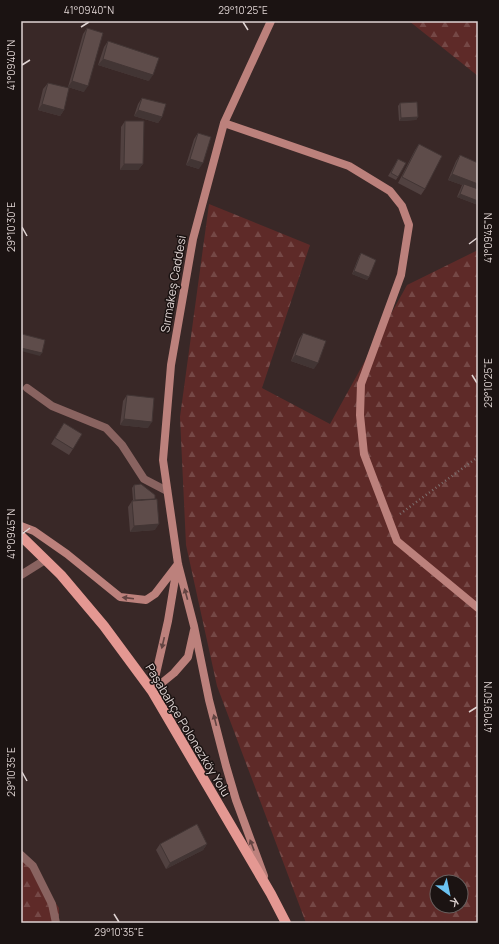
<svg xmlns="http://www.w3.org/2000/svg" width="499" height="944" font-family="Manrope,sans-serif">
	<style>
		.forest { fill: url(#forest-firs); fill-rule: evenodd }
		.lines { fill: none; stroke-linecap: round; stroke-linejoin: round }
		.path { stroke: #7d6f6e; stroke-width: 2.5; stroke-dasharray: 1 3; stroke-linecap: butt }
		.street { stroke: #896360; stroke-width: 8 }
		.secondary { stroke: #bc817c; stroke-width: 8 }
		.primary { stroke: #e49892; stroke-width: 10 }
		.wall { fill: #514140 }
		.shaded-wall { fill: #423534 }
		.building { fill: #5e4c4a; stroke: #423534 }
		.oneway { fill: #634442 }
		.ticks { fill: none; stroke: #dfd4d3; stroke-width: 1.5 }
		.labels { text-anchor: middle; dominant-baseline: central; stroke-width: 3; stroke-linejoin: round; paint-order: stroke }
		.street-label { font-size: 12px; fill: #dfd4d3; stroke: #1b1312 }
		.neatline { fill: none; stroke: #dfd4d3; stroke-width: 1.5 }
		.ticks-label { font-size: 10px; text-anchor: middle; fill: #dfd4d3 }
	</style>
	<defs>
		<pattern id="forest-firs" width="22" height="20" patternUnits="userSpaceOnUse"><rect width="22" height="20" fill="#5e2a28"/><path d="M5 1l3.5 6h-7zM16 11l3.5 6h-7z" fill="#754846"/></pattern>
	</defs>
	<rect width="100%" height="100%" fill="#392827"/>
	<!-- forest -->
	<path class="forest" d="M409 21H478V76Z
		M209 204 310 245 262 388 330 424 407 285 478 250V923H306L217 686 186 545 180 417ZM437 882H461V906H437Z
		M21 855 23 856 59 908V923H21Z"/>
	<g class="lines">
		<!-- path -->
		<path class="path" d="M400 514 478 457"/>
		<!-- street -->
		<path class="street" d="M27 388 52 406 106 428 122 445 144 479 167 491
			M21 575 45 560
			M21 855 33 866 52 904 56 923"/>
		<!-- secondary -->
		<path class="secondary" d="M224 123 349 166 390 191 402 206 409 225 401 275 361 384 360 415 364 454 397 541 478 608
			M21 526 34 531 67 554 120 597 146 600 155 594 178 564
			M152 691 168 621 177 567
			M152 691 174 673 188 657 194 630
			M264 876 236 800 226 766 209 700 194 626 178 564 163 460 171 365 193 239 224 123 271 21"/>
		<!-- primary -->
		<path class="primary" d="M21 536 61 575 104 626 152 691 271 894 286 923"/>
	</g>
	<!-- wall -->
	<path class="wall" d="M87 28 84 92 68 87 83 34Z
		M108 41 149 81 98 65 104 47Z
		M48 83 64 110 60 116 38 110 43 89Z
		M142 98 162 117 158 123 134 116 138 104Z
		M400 103 418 117 416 120 399 121 398 106Z
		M125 121 143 164 138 170H120L121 127Z
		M198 133 199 169 186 165 194 139Z
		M419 144 425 189 421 195 398 183 415 150Z
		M460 155 478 163V205L457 197 462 185 448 180 456 161Z
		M398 159V177L396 180 388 176Z
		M361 253 369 277 367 280 352 274 359 256Z
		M303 333 314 369 291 361 299 339Z
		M127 395 148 428 120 425 123 401Z
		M64 423 73 449 69 455 51 444Z
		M134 485 155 530 130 532 128 507 132 501 133 500 132 488Z
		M160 844H207L203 850 166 869 156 850Z"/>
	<!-- shaded-wall -->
	<path class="shaded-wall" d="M103 59 153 75 149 81 98 65Z
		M72 81 88 86 84 92 68 87Z
		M42 104 64 110 60 116 38 110Z
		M138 110 162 117 158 123 134 116Z
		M418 117 416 120 399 121 401 118Z
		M190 159 203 163 199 169 186 165Z
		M124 164H143L138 170H120Z
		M452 174 478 184V192L464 184 462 185 448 180Z
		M460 194 478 201V205L457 197Z
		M354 271 369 277 367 280 352 274Z
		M21 348 42 353 40 356 21 351Z
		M295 355 318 363 314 369 291 361Z
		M124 419 152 422 148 428 120 425Z
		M159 524 155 530 130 532 134 526Z
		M207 844 203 850 166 869 170 863Z"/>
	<!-- building -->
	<path class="building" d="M87 28 103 33 88 86 72 81Z
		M108 41 159 58 153 75 103 59Z
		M48 83 69 88 64 110 42 104Z
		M142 98 166 104 162 117 138 110Z
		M417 102 418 117 401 118 400 103Z
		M125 121H144L143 164H124Z
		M198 133 211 137 203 163 190 159Z
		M419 144 442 156 425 189 402 177Z
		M460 155 478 163V184L452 174Z
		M398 159 406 163 398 177 391 173Z
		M464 184 478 189V201L460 194Z
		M361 253 376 260 369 277 354 271Z
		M303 333 326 341 318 363 295 355Z
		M22 334 45 340 42 353 21 348V340Z
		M127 395 154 398 152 422 124 419Z
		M64 423 82 434 73 449 55 438Z
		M141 484 155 495V499L135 500 134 485Z
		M157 499 159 524 134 526 132 501Z
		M197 824 207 844 170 863 160 844Z"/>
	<!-- one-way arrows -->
	<defs><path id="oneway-solid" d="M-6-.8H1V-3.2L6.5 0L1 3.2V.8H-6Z"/></defs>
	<g class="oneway">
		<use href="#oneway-solid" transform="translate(186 594) rotate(-105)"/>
		<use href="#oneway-solid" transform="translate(128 598) rotate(-173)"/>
		<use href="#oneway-solid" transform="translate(163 643) rotate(103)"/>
		<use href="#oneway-solid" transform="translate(215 720) rotate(-104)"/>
		<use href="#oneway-solid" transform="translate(252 845) rotate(-111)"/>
	</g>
	<!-- ticks -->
	<path class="ticks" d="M243 22 248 30M81 27 89 22M22 65 30 60M22 227 27 236M469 244 477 238M472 375 477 383M22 534 30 528M469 712 477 707M22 772 27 781M114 914 119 922"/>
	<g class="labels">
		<!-- street labels -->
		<g class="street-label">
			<text transform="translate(173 284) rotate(-80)">Sırmakeş Caddesi</text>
			<text transform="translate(188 730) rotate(59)">Paşabahçe Polonezköy Yolu</text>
		</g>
	</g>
	<!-- border -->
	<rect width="499" height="944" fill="none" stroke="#1b1312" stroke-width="44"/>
	<!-- north arrow -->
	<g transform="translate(449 894) rotate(147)"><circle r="19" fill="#1b1312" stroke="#69605f"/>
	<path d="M0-3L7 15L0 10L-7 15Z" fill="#6bc3f2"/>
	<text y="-6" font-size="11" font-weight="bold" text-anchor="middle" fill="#dfd4d3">K</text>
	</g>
	<rect x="22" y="22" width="455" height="900" class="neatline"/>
	<g class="ticks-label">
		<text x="89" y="14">41°09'40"N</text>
		<text x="243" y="14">29°10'25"E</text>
		<text transform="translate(11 65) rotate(-90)" y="4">41°09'40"N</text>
		<text transform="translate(11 227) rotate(-90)" y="4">29°10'30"E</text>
		<text transform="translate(488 238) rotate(-90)" y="4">41°09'45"N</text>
		<text transform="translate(488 383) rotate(-90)" y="4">29°10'25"E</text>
		<text transform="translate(11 534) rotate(-90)" y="4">41°09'45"N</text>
		<text transform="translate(488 707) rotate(-90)" y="4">41°09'50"N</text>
		<text transform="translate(11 772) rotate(-90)" y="4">29°10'35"E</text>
		<text x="119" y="936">29°10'35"E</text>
	</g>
</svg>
